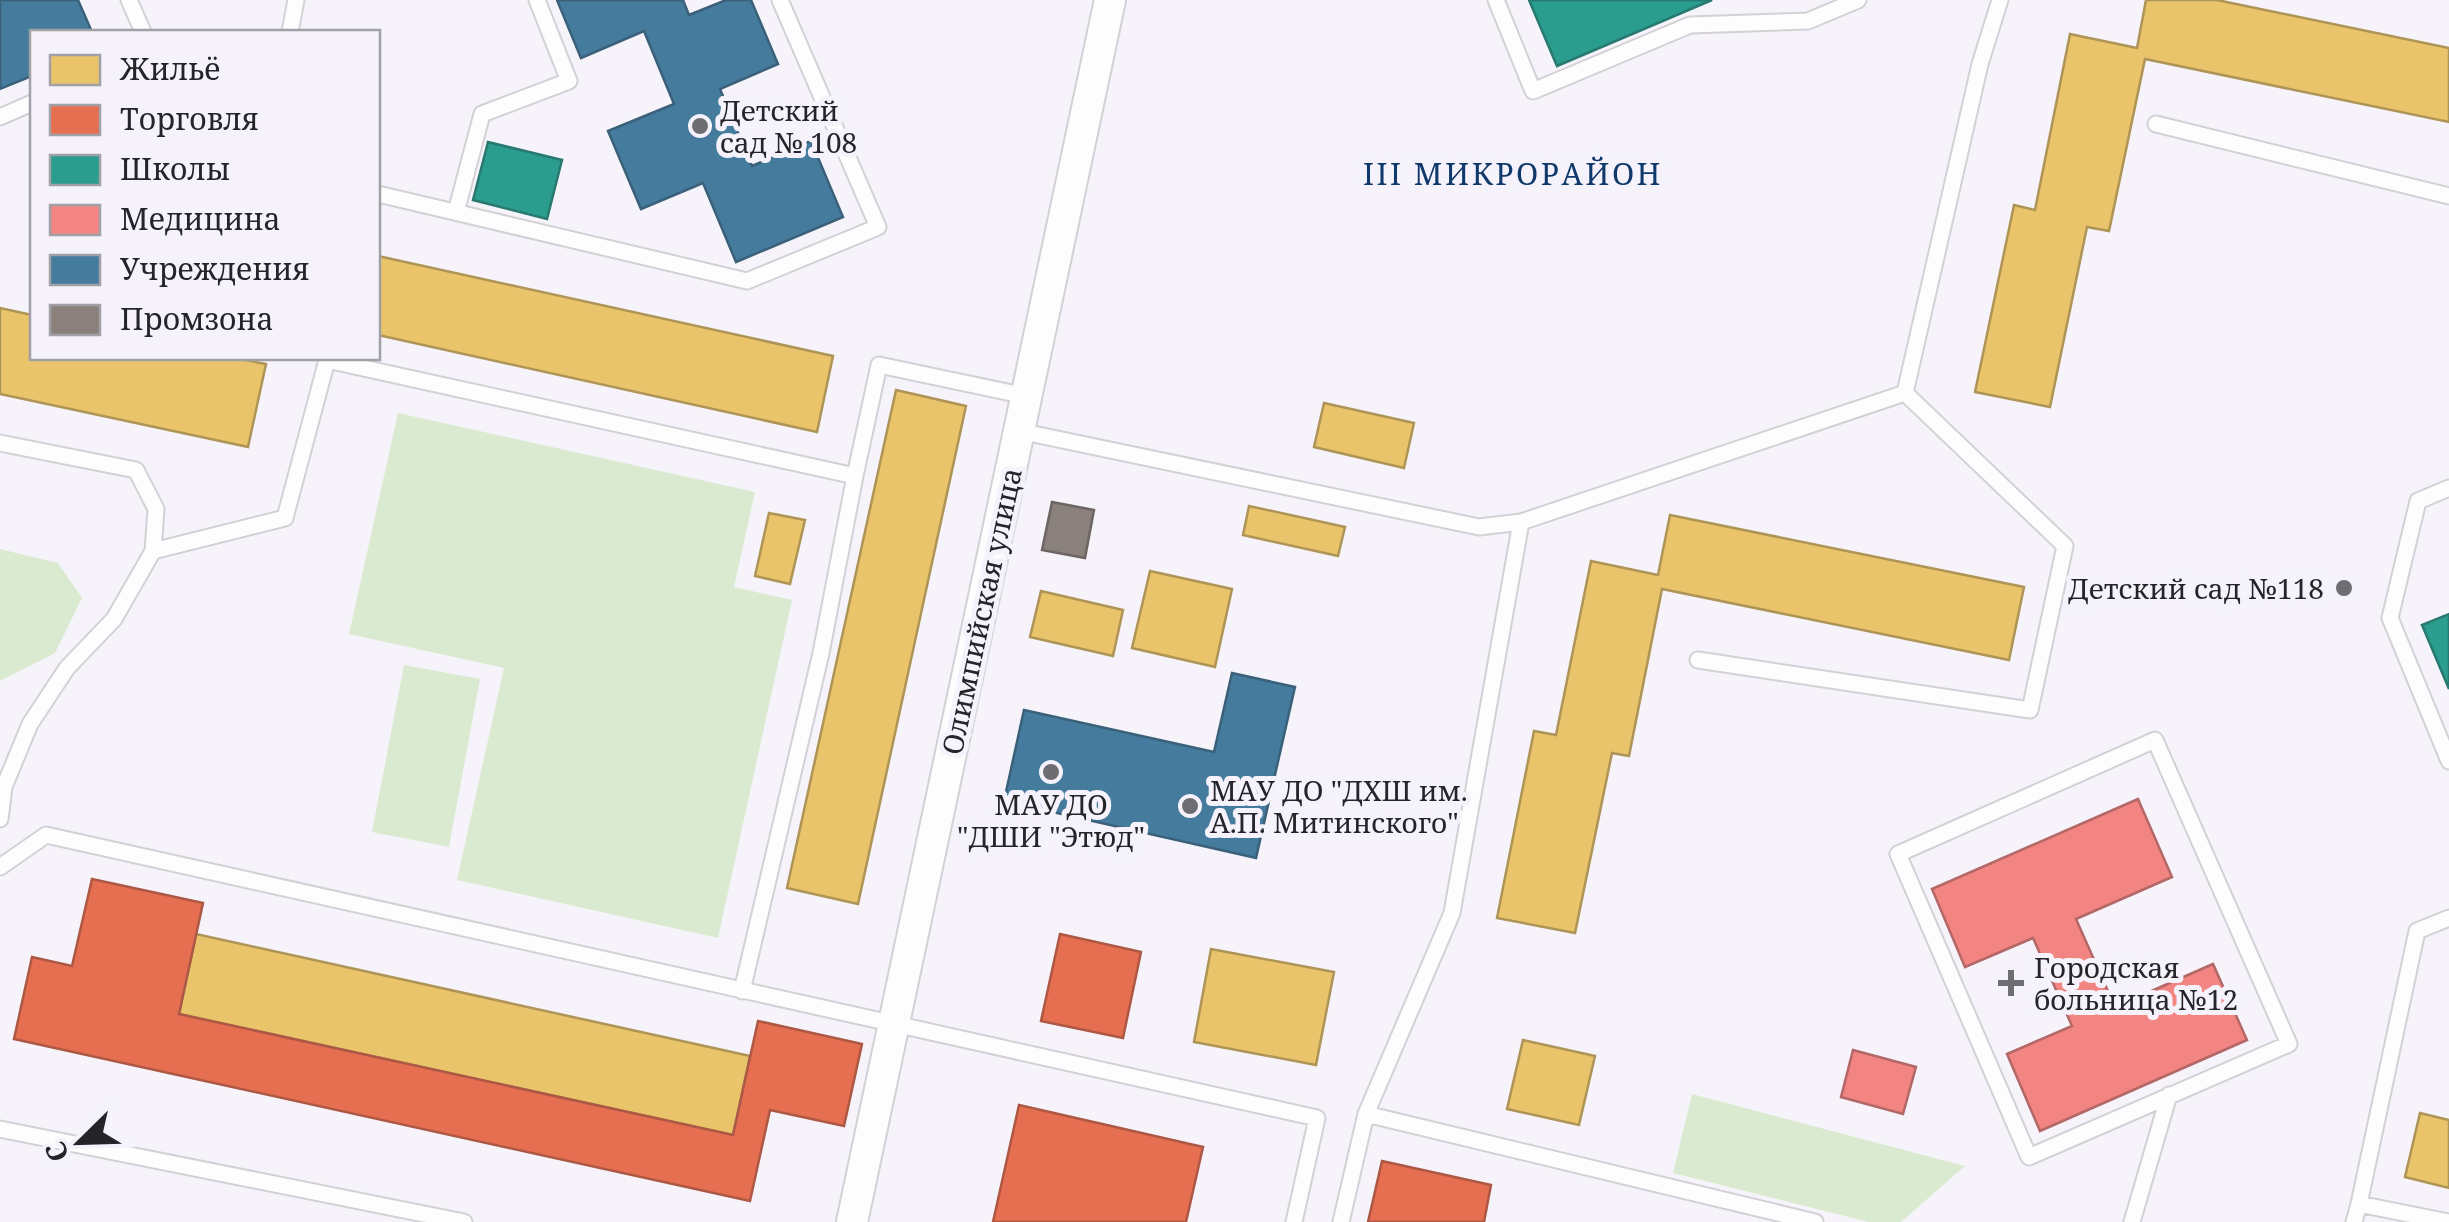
<svg xmlns="http://www.w3.org/2000/svg" width="2449" height="1222" font-family="'Noto Serif',serif">
	<style>
		.green { fill: #daead0 }
		.homes { fill: #e9c46a; stroke: #ae9456; stroke-width: 2.5 }
		.shops { fill: #e76f51; stroke: #ad5845; stroke-width: 2.5 }
		.schools { fill: #2a9d8f; stroke: #287970; stroke-width: 2.5 }
		.health { fill: #f28482; stroke: #b46767; stroke-width: 2.5 }
		.public { fill: #457b9d; stroke: #3b617a; stroke-width: 2.5 }
		.industry { fill: #8a817c; stroke: #6c6563; stroke-width: 2.5 }
		.lines { fill: none; stroke-linecap: round; stroke-linejoin: round }
		.lane-casing { stroke: #d3d1d6; stroke-width: 19 }
		.street-casing { stroke: #d3d1d6; stroke-width: 34 }
		.lane { stroke: #fefdfe; stroke-width: 15 }
		.street { stroke: #fefdfe; stroke-width: 30 }
		.poi-dot { fill: #6e6d72; stroke: #f5f2fc; stroke-width: 4 }
		.labels { text-anchor: middle; dominant-baseline: central; stroke-width: 10; stroke-linejoin: round; paint-order: stroke }
		.poi-label { font-size: 28px; fill: #252428; stroke: #f5f2fc; text-anchor: start }
		.street-label { font-size: 28px; fill: #252428; stroke: #f5f2fc }
		.neighbourhood-label { font-size: 30px; letter-spacing: 2.5px; fill: #0f386b; stroke: #f5f2fc }
	</style>
	<rect width="100%" height="100%" fill="#f6f4fa"/>
	<!-- green -->
	<path class="green" d="M398 413 755 492 734 587 792 600 718 938 457 880 504 668 349 634Z
		M0 549 58 563 82 598 55 653 0 681Z
		M404 665 480 679 449 847 372 832Z
		M1692 1094 1965 1166 1901 1222H1869L1673 1173Z"/>
	<!-- homes -->
	<path class="homes" d="M2146 0H2217L2449 48V122L2145 59 2109 231 2087 227 2050 407 1975 392 2014 205 2035 210 2070 34 2137 48Z
		M378 256 833 356 817 432 378 335Z
		M0 308 32 315V358H235L266 364 248 447 0 394Z
		M896 390 966 406 858 904 787 888Z
		M1324 403 1414 423 1404 468 1314 447Z
		M1249 506 1345 527 1338 556 1243 535Z
		M769 513 805 520 790 584 755 576Z
		M1670 515 2024 587 2009 660 1662 589 1629 756 1612 753 1575 933 1497 918 1534 731 1556 735 1591 561 1658 575Z
		M1150 571 1232 589 1215 667 1132 648Z
		M1041 591 1123 610 1113 656 1030 637Z
		M196 934 750 1056 733 1135 179 1014Z
		M1211 949 1334 972 1316 1065 1194 1042Z
		M1523 1040 1595 1056 1579 1125 1507 1109Z
		M2420 1113 2449 1120V1188L2405 1177Z"/>
	<!-- shops -->
	<path class="shops" d="M92 879 203 903 179 1014 733 1135 758 1021 862 1044 844 1126 770 1110 750 1201 14 1039 32 957 72 966Z
		M1060 934 1141 952 1123 1038 1041 1021Z
		M1019 1105 1203 1147 1186 1222H993Z
		M1382 1161 1491 1185 1484 1222H1368Z"/>
	<!-- schools -->
	<path class="schools" d="M1529 0H1712L1557 66Z
		M488 142 562 160 547 219 473 200Z
		M2449 614V689L2422 625Z"/>
	<!-- health -->
	<path class="health" d="M2138 799 2172 877 2076 919 2115 1007 2213 964 2247 1040 2040 1131 2007 1054 2072 1026 2033 938 1965 967 1932 889Z
		M1853 1050 1916 1067 1903 1114 1841 1097Z"/>
	<!-- public -->
	<path class="public" d="M0 0H78L92 32H32V76L0 89Z
		M557 0H683L689 15 726 0H751L778 64 720 89 752 166 811 141 843 217 736 262 703 183 641 209 608 131 674 104 644 31 581 58Z
		M1232 673 1295 687 1256 858 1004 801 1024 710 1214 752Z"/>
	<!-- industry -->
	<path class="industry" d="M1052 502 1094 510 1085 558 1042 550Z"/>
	<g class="lines">
		<!-- lane casing -->
		<g class="lane-casing">
			<path id="lane" d="M129 0 143 32
				M1496 0 1533 91 1690 25 1808 21 1858 0
				M290 32 296 0
				M0 117 32 103
				M2156 124 2449 196
				M378 194 747 281 878 227 780 0
				M456 212 482 114 569 81 537 0
				M1019 431 1479 527 1521 522 1905 393 1980 64 2000 0
				M0 443 136 470 156 509 153 551 114 619 67 668 30 724 4 787 0 819
				M855 476 879 365 1026 396
				M2449 488 2418 501 2390 618 2449 761
				M153 551 285 518 327 360 855 476 821 653 742 991
				M1698 660 2030 710 2065 546 1905 393
				M2155 740 2289 1044 2029 1157 1898 854Z
				M0 867 46 835 1317 1118 1294 1222
				M1366 1114 1452 913 1521 522
				M0 1129 464 1222
				M2359 1204 2417 931 2449 918
				M1341 1222 1366 1114 1815 1222
				M2132 1222 2169 1095
				M2354 1222 2359 1204 2448 1222"/>
		</g>
		<!-- street casing -->
		<g class="street-casing">
			<path id="street" d="M852 1222 1110 0"/>
		</g>
		<!-- lane -->
		<use href="#lane" class="lane"/>
		<!-- street -->
		<use href="#street" class="street"/>
	</g>
	<!-- markers -->
	<g class="poi-dot">
		<circle cx="700" cy="126" r="10"/>
		<circle cx="2344" cy="588" r="10"/>
		<circle cx="1051" cy="772" r="10"/>
		<circle cx="1190" cy="806" r="10"/>
		<path d="M2006 968h10v10h10v10h-10v10h-10v-10h-10v-10h10z"/>
	</g>
	<g class="labels">
		<!-- poi labels -->
		<g class="poi-label">
			<text x="720" y="110">Детский<tspan x="720" dy="32">сад № 108</tspan></text>
			<text x="2324" y="588" text-anchor="end">Детский сад №118</text>
			<text x="1210" y="790">МАУ ДО "ДХШ им.<tspan x="1210" dy="32">А.П. Митинского"</tspan></text>
			<text x="1051" y="804" text-anchor="middle">МАУ ДО<tspan x="1051" dy="32">"ДШИ "Этюд"</tspan></text>
			<text x="2034" y="967">Городская<tspan x="2034" dy="32">больница №12</tspan></text>
		</g>
		<!-- street labels -->
		<g class="street-label">
			<text transform="translate(981 611) rotate(-78)">Олимпийская улица</text>
		</g>
		<!-- neighbourhood labels -->
		<g class="neighbourhood-label">
			<text x="1513" y="173">III МИКРОРАЙОН</text>
		</g>
	</g>
	<!-- legend -->
	<rect x="30" y="30" width="350" height="330" fill="#f5f2fc" stroke="#a2a0a7" stroke-width="2.5"/>
	<rect x="50" y="55" width="50" height="30" fill="#e9c46a" stroke="#a2a0a7" stroke-width="2.5"/>
	<text x="120" y="80" font-size="30" fill="#252428">Жильё</text>
	<rect x="50" y="105" width="50" height="30" fill="#e76f51" stroke="#a2a0a7" stroke-width="2.5"/>
	<text x="120" y="130" font-size="30" fill="#252428">Торговля</text>
	<rect x="50" y="155" width="50" height="30" fill="#2a9d8f" stroke="#a2a0a7" stroke-width="2.5"/>
	<text x="120" y="180" font-size="30" fill="#252428">Школы</text>
	<rect x="50" y="205" width="50" height="30" fill="#f28482" stroke="#a2a0a7" stroke-width="2.5"/>
	<text x="120" y="230" font-size="30" fill="#252428">Медицина</text>
	<rect x="50" y="255" width="50" height="30" fill="#457b9d" stroke="#a2a0a7" stroke-width="2.5"/>
	<text x="120" y="280" font-size="30" fill="#252428">Учреждения</text>
	<rect x="50" y="305" width="50" height="30" fill="#8a817c" stroke="#a2a0a7" stroke-width="2.5"/>
	<text x="120" y="330" font-size="30" fill="#252428">Промзона</text>
	<!-- north arrow -->
	<g transform="translate(80 1142) rotate(247)" stroke="#f5f2fc" stroke-width="8" paint-order="stroke">
	<path d="M0-8L18 38L0 25L-18 38Z" fill="#252428"/>
	<text y="-15" font-size="28" font-weight="bold" text-anchor="middle" fill="#252428">С</text>
	</g>
</svg>
